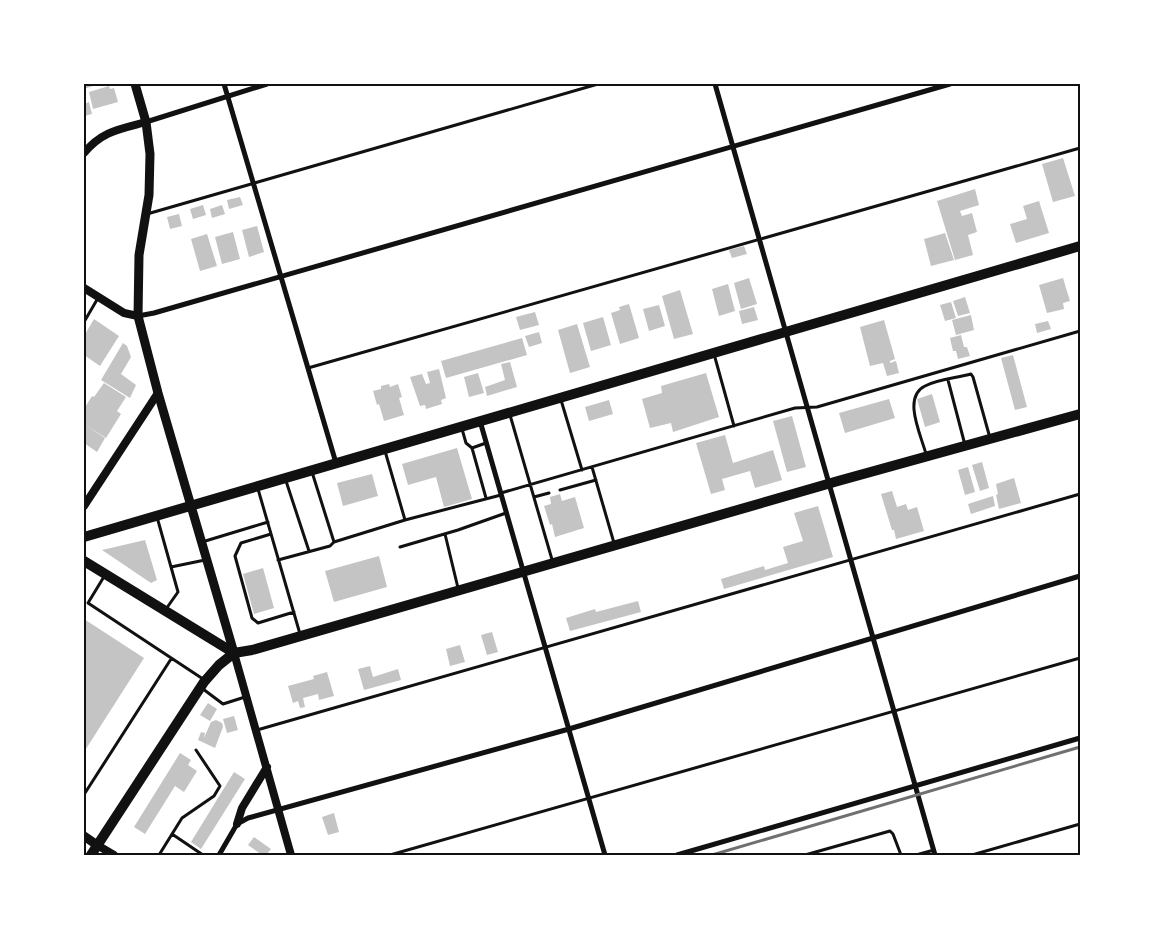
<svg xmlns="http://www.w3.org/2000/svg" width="1164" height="939" font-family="'Public Sans',sans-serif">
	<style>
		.building { fill: #c4c4c4 }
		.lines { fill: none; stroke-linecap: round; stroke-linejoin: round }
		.service { stroke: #111; stroke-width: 3 }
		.minor { stroke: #111; stroke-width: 5 }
		.tertiary { stroke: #111; stroke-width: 8 }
		.secondary { stroke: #111; stroke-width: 9 }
		.primary { stroke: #111; stroke-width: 10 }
		.rail { stroke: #707070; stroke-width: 3 }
		.neatline { fill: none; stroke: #111; stroke-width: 2 }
	</style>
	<rect width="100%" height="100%" fill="#fff"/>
	<!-- building -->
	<path class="building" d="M84 84H99L84 89Z
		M109 86 110 89 114 88 118 102 93 109 89 92Z
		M89 102 92 114 84 116V104Z
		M1063 158 1075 196 1053 202 1042 164Z
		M975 189 979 205 960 211 962 216 972 213 977 232 968 235 973 255 955 260 937 201Z
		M240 197 243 205 229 209 227 200Z
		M1039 201 1049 233 1016 243 1010 224 1027 219 1023 206Z
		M203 205 206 215 193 219 190 209Z
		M222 205 225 214 212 218 210 209Z
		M179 214 182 226 170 229 167 217Z
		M257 226 264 252 249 257 242 230Z
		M233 232 240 259 222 264 215 237Z
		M945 233 954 260 931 266 924 239Z
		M207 234 217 266 200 271 191 239Z
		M744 246 747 254 732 258 729 250Z
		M749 278 757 304 741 309 734 283Z
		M1063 278 1070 301 1063 303 1064 309 1047 313 1039 285Z
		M728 284 735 311 719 316 712 289Z
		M680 290 693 334 674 339 662 296Z
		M965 297 970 313 958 316 953 301Z
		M951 302 956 318 945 321 940 305Z
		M629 304 639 338 620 344 611 313 620 310 619 307Z
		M659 305 665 326 649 331 643 309Z
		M754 307 758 320 742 324 739 311Z
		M535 312 539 325 520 330 516 317Z
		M971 315 974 330 956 335 952 320Z
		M603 317 611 345 591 351 583 323Z
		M94 319 119 336 100 366 84 355V336Z
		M884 320 895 359 890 361V363L896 361 899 373 887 376 883 363 870 366 860 327Z
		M1048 321 1051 329 1037 333 1035 324Z
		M577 324 590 367 570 373 558 330Z
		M539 332 542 343 529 347 525 336Z
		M961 335 964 347H967L970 356 958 359 956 351H953L950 338Z
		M522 338 527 355 446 378 441 361Z
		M123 343 127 346 131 357 121 374 136 385 130 398 101 380Z
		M1013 355 1027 407 1015 410 1001 358Z
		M510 362 517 387 487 396 485 387 505 380 501 364Z
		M439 369 446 398 441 400 442 404 426 409 425 405 420 406 410 377 422 374 426 384 430 383 427 372Z
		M478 373 484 393 469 397 464 377Z
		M706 373 719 417 673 432 671 423 650 428 642 399 662 393 661 386Z
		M104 383 126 397 117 411 121 414 106 438 84 424V409L92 396 94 397Z
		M389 384 390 387 398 384 402 397 399 398 404 415 384 421 379 404 377 405 373 391 381 389V386Z
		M932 394 940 422 925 427 917 399Z
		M889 399 895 418 845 433 839 413Z
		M609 400 613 414 589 421 585 407Z
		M792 416 806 467 787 472 773 421Z
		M84 424 105 438 97 452 84 443Z
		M725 435 733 463 773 450 782 480 755 488 750 471 722 479 725 490 711 494 696 443Z
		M457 448 472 499 444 507 436 477 408 485 402 464Z
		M982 462 989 488 980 491 972 465Z
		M968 467 975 492 965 495 958 470Z
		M372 474 378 496 343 506 337 483Z
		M1014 478 1021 503 999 509 996 495 998 494 996 484Z
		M892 491 897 507 906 504 908 510 917 507 924 531 896 539 894 530H892L881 494Z
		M560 494 562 501 575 497 584 528 555 537 552 524 550 525 544 506 551 504 550 497Z
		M993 496 995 506 971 514 968 504Z
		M818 506 833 557 724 589 721 579 764 566 765 570 788 563 783 547 803 541 794 513Z
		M145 540 157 580 151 583 102 550Z
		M379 556 387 587 334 602 325 571Z
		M263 568 274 608 254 614 243 574Z
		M638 601 641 612 570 631 566 618 595 609 596 612Z
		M84 619 144 658 84 752Z
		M492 632 498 652 487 655 481 635Z
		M460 645 465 662 450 666 446 649Z
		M370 666 373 677 398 669 401 680 364 690 358 669Z
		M327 672 334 696 319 700 318 694 303 698 305 707 300 708 298 701 293 703 288 686 314 679 313 676Z
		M208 703 217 709 210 721 200 715Z
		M234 716 238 730 227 733 223 719Z
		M216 720 222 723 223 727 215 748 198 740 201 732 205 733 204 738 211 722Z
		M180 753 191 760 188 765 197 771 184 792 175 786 145 834 134 827Z
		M234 772 245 779 201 849 191 842Z
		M334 813 339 832 328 835 322 817Z
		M254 837 271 849 266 855H262L248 845Z"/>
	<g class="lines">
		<!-- service -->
		<path class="service" d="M147 214 598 84
			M84 322 98 298
			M714 354 734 426
			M308 368 1080 148
			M948 380 965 445
			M561 400 582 470
			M510 415 553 563
			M462 429 466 443 472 448 486 498
			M472 448 486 443
			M385 451 405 520
			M926 454C921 435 902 397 925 386 938 379 957 378 971 374L973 377 990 438
			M592 467 614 543
			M286 481 309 551
			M258 489 300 634
			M560 490 596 480
			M501 493 795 408 817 407 1080 331
			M534 497 549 493
			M157 517 171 567 205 560
			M271 534 241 543 235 556 252 618 258 623 294 612
			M445 534 458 588
			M202 542 268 522
			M334 542 405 520 501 495
			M400 547 458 530 506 513
			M278 560 330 546 334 542 312 472
			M105 575 88 603 203 679
			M166 609 178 592 171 567
			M203 689 223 704 245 697
			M257 730 1080 494
			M84 792 85 793 171 659
			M172 834 203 855
			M159 855 182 818 214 796 220 786 196 750
			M390 855 1080 658
			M805 855 890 831 893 834 901 855
			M916 855 934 850
			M972 855 1080 824"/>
		<!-- minor -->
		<path class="minor" d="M224 84 336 463
			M715 84 935 855
			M146 122 267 84
			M138 316 154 313 950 84
			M480 421 605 855
			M219 855 237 824 248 818 569 729 1080 576
			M677 855 1080 738"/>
		<!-- tertiary -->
		<path class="tertiary" d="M84 153C102 131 120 129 146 122
			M84 288 124 313 138 316
			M84 506 158 393
			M234 653 291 855
			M237 824 242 808 267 767
			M97 845 114 855"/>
		<!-- secondary -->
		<path class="secondary" d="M135 84 146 122 150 154 149 195 139 255 138 316 158 393 234 653
			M84 836 97 845"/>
		<!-- primary -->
		<path class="primary" d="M84 537 1080 246
			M84 561 234 653
			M91 855 204 682 219 665 234 653 252 650 838 481 1080 414"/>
		<!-- rail -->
		<path class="rail" d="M712 855 1080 747"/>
	</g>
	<!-- border -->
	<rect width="1164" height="939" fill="none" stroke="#ffffff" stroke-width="170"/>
	<rect x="85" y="85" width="994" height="769" class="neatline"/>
</svg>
